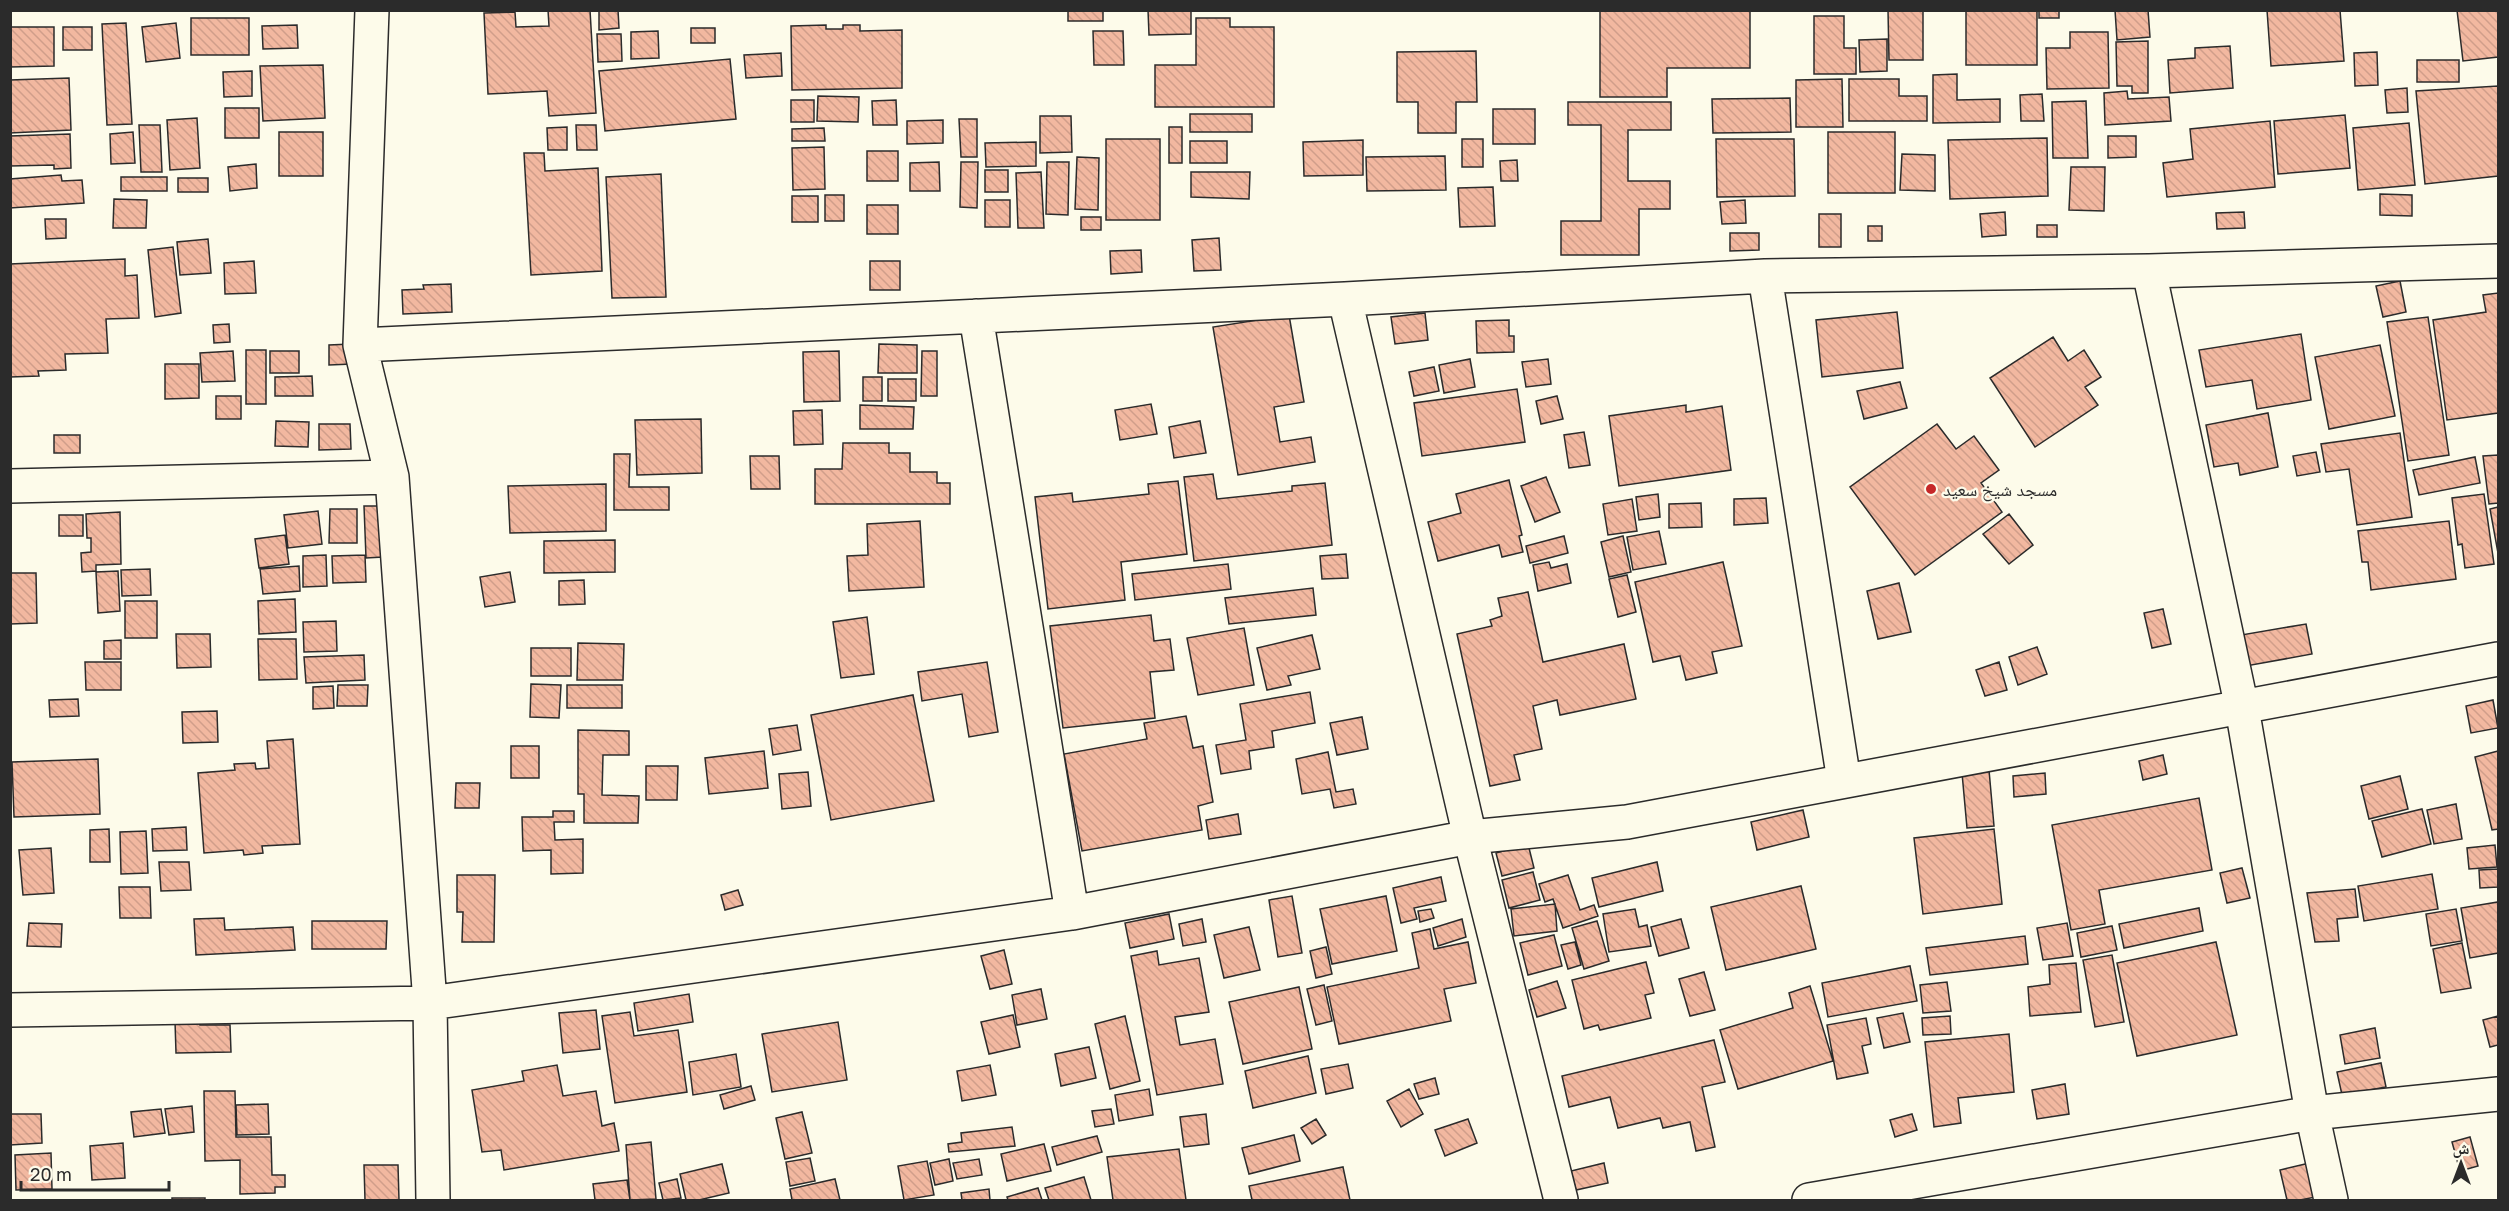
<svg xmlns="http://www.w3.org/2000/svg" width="2509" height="1211" font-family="'Golos Text','Noto Naskh Arabic',sans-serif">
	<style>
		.building { fill: url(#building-back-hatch); stroke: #2b2b2b; stroke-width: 1.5 }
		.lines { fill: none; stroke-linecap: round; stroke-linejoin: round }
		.street-casing { stroke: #2b2b2b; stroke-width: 36 }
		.street { stroke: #fdfbea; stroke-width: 33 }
		.poi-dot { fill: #c62828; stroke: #fdfbea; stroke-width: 2 }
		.labels { text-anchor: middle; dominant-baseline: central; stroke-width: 4.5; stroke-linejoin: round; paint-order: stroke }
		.poi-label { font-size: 18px; fill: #2b2b2b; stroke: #fdfbea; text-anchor: start }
	</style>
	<defs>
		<pattern id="building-back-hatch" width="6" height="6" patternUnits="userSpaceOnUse" patternTransform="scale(1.5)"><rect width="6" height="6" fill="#f2b8a0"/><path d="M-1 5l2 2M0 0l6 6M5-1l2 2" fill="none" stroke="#d09e8a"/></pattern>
	</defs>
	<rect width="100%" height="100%" fill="#fdfbea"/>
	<!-- building -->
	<path class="building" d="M548 10H590L596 113 549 116 547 91 488 94 484 13 515 12 516 27 549 26Z
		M599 10H618L619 28 599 30Z
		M1068 10H1103V21H1068Z
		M1148 10H1191V34L1149 35Z
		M1600 10H1750V68H1667V97H1600Z
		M1888 10H1923V60H1889Z
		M1966 10H2037V65H1966Z
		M2039 10H2059V18H2039Z
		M2115 10H2148L2150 37 2117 40Z
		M2267 10H2340L2344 61 2271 66Z
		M2457 10H2498V57L2463 61Z
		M1814 16H1844V48H1856V74H1814Z
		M191 18H249V55H191Z
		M1196 18H1230V27H1274V107H1155V65H1196Z
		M126 23 132 124 107 125 102 24Z
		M176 23 180 58 146 62 142 27Z
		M297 25 298 48 263 49 262 26Z
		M826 25V29H843V25H860V31L902 30V88L792 90 791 26Z
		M10 27H54V66L10 67Z
		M63 27H92V50H63Z
		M691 28H715V43H691Z
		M658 31 659 58 631 59V32Z
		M1093 31H1123L1124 65H1094Z
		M2070 32H2108L2109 88 2047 89 2046 48H2070Z
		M597 34H621L622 61 598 62Z
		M1887 39V71L1860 72 1859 40Z
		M2148 41V93H2132V86H2117L2116 42Z
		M2230 46 2233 88 2170 93 2168 60 2195 58V48Z
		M1476 51 1477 102H1456V133H1418V102H1397V52Z
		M2377 52 2378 85 2355 86 2354 53Z
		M781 53 782 76 746 78 744 55Z
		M730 59 736 119 605 131 599 71Z
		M2417 60H2459V82H2417Z
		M323 65 325 118 263 121 260 66Z
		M252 71V96L224 97 223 72Z
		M1957 74V100L2000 99V122L1933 123V75Z
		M69 78 71 130 10 133V80Z
		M1842 79 1843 127H1796V80Z
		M1849 79H1899V96H1927V121H1849Z
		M2498 86V176L2425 184 2416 91Z
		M2407 88 2408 112 2387 113 2385 90Z
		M2127 91 2128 99 2169 97 2171 121 2105 125 2104 93Z
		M2042 94 2044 121H2021L2020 95Z
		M818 96 859 97 858 122 817 121Z
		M1790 98 1791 132 1713 133 1712 99Z
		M791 100H814V122H791Z
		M896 100 897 125H873L872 101Z
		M2086 101 2088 158H2053L2052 102Z
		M1568 102H1671V130H1628V181H1670V209H1639V255H1561V221H1601V125H1568Z
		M225 108H259V138H225Z
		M1493 109H1535V144H1493Z
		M1190 114H1252V132H1190Z
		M2345 115 2350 168 2278 174 2274 121Z
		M1040 116H1071L1072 152 1040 153Z
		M197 118 200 168 170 170 167 120Z
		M959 119H977V157H961Z
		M943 120V143L907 144V121Z
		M2270 121 2275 187 2167 197 2163 163 2193 159 2190 129Z
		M2409 123 2415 185 2358 190 2353 128Z
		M139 125H160L162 172H141Z
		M576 125H596L597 150H577Z
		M567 127V150H548L547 128Z
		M1169 127H1182V163H1169Z
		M824 128 825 141H792V129Z
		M133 132 135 163 111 164 110 134Z
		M279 132H323V176H279Z
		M1828 132H1895V193H1828Z
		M70 134 71 168 54 169V165L10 166V136Z
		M2108 136H2136V157L2108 158Z
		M2047 138 2048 196 1950 199 1948 140Z
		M1106 139H1160V220H1106Z
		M1462 139H1483V167H1462Z
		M1716 139H1794L1795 196 1717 197Z
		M1363 140V175L1304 176 1303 142Z
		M1190 141H1227V163H1190Z
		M1036 142V166L986 167 985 143Z
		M824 147 825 189 793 190 792 148Z
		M867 151H898V181H867Z
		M524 153H544L545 171 598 168 602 271 531 275Z
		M1902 154 1935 155V191L1900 190Z
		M1445 156 1446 190 1367 191 1366 157Z
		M1077 157 1099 158 1098 210 1075 209Z
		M1517 160 1518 181H1501L1500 161Z
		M939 162 940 191H910V163Z
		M961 162H978L977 208 960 207Z
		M1047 162H1069L1068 215 1046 214Z
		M256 164 257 188 230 191 228 167Z
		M2071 167H2105L2104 211 2069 210Z
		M985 170H1008V192H985Z
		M1041 172 1044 228H1018L1016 173Z
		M1191 172H1250L1249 199 1191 197Z
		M661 174 666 297 612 298 606 177Z
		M61 175 62 181 82 180 84 203 10 208V179Z
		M121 177H167V191H121Z
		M178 178H208V192H178Z
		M1493 187 1495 226 1460 227 1458 188Z
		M2380 194 2412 195V216L2380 215Z
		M825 195H844V221H825Z
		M792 196H818V222H792Z
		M114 199 147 200 146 228H113Z
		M985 200H1010V227H985Z
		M1745 200 1746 223 1722 224 1720 202Z
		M867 205H898V234H867Z
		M2005 212 2006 235 1982 237 1980 214Z
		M2244 212 2245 228 2217 229 2216 213Z
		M1819 214H1841V247H1819Z
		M1081 217H1101V230H1081Z
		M45 219H66V238L46 239Z
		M2037 225H2057V237H2037Z
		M1868 226H1882V241H1868Z
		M1730 233H1759V250L1730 251Z
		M1219 238 1221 270 1194 271 1192 240Z
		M208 239 211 273 180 275 177 242Z
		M173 247 181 313 155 317 148 250Z
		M1141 250 1142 272 1111 274 1110 251Z
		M125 259V276L137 275 139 318 106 319 108 353 65 354 66 370 38 371 39 376 10 377V264Z
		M254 261 256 293 225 294 224 263Z
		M870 261H900V290H870Z
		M2400 281 2406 312 2383 317 2376 286Z
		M451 284 452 312 403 314 402 290 424 289 423 285Z
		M2498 293V413L2447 420 2433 320 2486 312 2483 295Z
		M1897 312 1903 368 1822 377 1816 320Z
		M1425 313 1428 340 1395 344 1391 317Z
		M1289 315 1304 402 1274 407 1280 442 1311 437 1315 462 1238 475 1213 327Z
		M2428 317 2449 455 2408 461 2387 322Z
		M1509 320V336H1514V352L1477 353 1476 321Z
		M229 324 230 342 214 343 213 325Z
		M2301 334 2311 400 2257 409 2252 380 2206 387 2199 350Z
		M2053 337 2068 361 2084 350 2101 377 2085 387 2098 405 2035 447 1990 378Z
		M351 344 352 364 329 365V345Z
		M879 344 917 345V373H878Z
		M2380 345 2395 416 2329 429 2315 357Z
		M246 350H266V404H246Z
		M233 351 235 381 202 382 200 353Z
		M270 351H299V373H270Z
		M839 351 840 401 804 402 803 352Z
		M922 351H937V396H921Z
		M1470 359 1475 387 1444 393 1439 365Z
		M1548 359 1551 384 1526 387 1522 362Z
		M165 364H199V398L165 399Z
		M1434 367 1439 391 1414 396 1409 372Z
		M312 376 313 396H275V377Z
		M863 377H882V401H863Z
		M888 379H916V401H888Z
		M1900 382 1907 408 1864 419 1857 391Z
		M1517 389 1525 442 1422 456 1414 403Z
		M216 396H241V419H216Z
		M1557 396 1563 419 1541 424 1536 401Z
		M1151 404 1157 434 1120 440 1115 410Z
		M860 405 914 407 913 429H860Z
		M1686 405V412L1722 406 1731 470 1619 486 1609 416Z
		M822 410 823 444 794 445 793 411Z
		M2268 413 2278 467 2240 475 2238 463 2214 467 2206 425Z
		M701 419 702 473 637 475 635 420Z
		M276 421 309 422 308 447 275 446Z
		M1200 421 1206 453 1174 458 1169 427Z
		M319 424H350L351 449 319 450Z
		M1937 424 1956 449 1974 436 1999 470 1981 483 2002 512 1915 575 1850 487Z
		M1584 432 1590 465 1569 468 1564 435Z
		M2400 433 2412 517 2357 525 2349 469 2326 472 2321 444Z
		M54 435H80V453H54Z
		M843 443H889V453H910V472H937V483H950V504H815V469H842Z
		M2316 452 2320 472 2297 476 2293 456Z
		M614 454H630L629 487H669V510H614Z
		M2498 455V503L2489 504 2483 456Z
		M750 456H779L780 489H751Z
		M2475 457 2480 483 2419 495 2413 470Z
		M1213 474 1217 499 1292 491V486L1325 483 1332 545 1194 561 1184 477Z
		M1546 477 1560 512 1535 522 1521 486Z
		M1509 480 1522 535 1519 536 1523 552 1502 557 1499 545 1438 561 1428 522 1461 513 1456 494Z
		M1178 481 1187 554 1121 562 1125 600 1048 609 1035 497 1072 493 1073 502 1149 494 1148 484Z
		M606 484V531L510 533 508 486Z
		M1658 494 1660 517 1639 520 1636 497Z
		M2484 494 2494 564 2465 568 2462 544 2458 545 2452 498Z
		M1766 498 1768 523 1734 525V499Z
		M1632 499 1637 531 1608 535 1603 504Z
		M1701 503 1702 527 1669 528V504Z
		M364 506H382L383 557 366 558Z
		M2498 507V553L2490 509Z
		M330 509H357V543H329Z
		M318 511 322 544 288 548 284 515Z
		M120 512 121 564 96 565V571L82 572 81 553 91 552V538H87L86 514Z
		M2009 514 2033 545 2009 564 1983 534Z
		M59 515H83V536H59Z
		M920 521 924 587 849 591 847 556 868 555 867 524Z
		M2449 521 2456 579 2371 590 2368 562H2362L2358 531Z
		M1659 531 1666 564 1633 570 1627 537Z
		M285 535 289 564 259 568 255 539Z
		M1564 536 1568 553 1530 563 1526 546Z
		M1623 536 1631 572 1609 577 1601 542Z
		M615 540V572L544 573V541Z
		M1346 554 1348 578 1322 579 1320 556Z
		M326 555 327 586 303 587V556Z
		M365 555 366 582 333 583 332 556Z
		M1549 562 1551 568 1567 564 1571 583 1538 591 1533 565Z
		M1723 562 1742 646 1712 652 1717 673 1686 680 1680 656 1653 662 1635 582Z
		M1228 564 1231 589 1135 600 1132 574Z
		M299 566 300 591 263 594 260 569Z
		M150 569 151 595 122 596 121 570Z
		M118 571 120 611 98 613 96 572Z
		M510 572 515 602 485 607 480 577Z
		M10 573H36L37 623 10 624Z
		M1627 575 1636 612 1618 617 1609 579Z
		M584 580 585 604 559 605V581Z
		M1899 583 1911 632 1878 639 1867 591Z
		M1313 588 1316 615 1229 624 1225 598Z
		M1528 592 1543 662 1624 644 1636 699 1560 715 1557 700 1533 706 1542 749 1514 755 1520 780 1490 786 1457 634 1492 626 1490 620 1502 616 1498 598Z
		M295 599 296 632 259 634 258 601Z
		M125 601H157V638H125Z
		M2163 609 2171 644 2152 648 2144 613Z
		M1151 615 1154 641 1170 639 1174 670 1150 672 1155 718 1063 728 1050 626Z
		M867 617 874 674 841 678 833 622Z
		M336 621 337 651 304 652 303 622Z
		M2306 624 2312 654 2246 666 2241 635Z
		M1244 628 1254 685 1198 695 1187 638Z
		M176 634H210L211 667 177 668Z
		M1312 635 1320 669 1288 676 1291 685 1267 690 1257 648Z
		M258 639H296L297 679 259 680Z
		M121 640V659H104V641Z
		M578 643 624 644 623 680H577Z
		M2037 647 2047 674 2018 685 2009 657Z
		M531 648H571V676H531Z
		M364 655 365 680 306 683 304 657Z
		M85 662H121V690H86Z
		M987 662 998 732 969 737 962 694 922 701 918 672Z
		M1999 662 2007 690 1985 696 1976 670Z
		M531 684 561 685 559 718 530 717Z
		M338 685H368L367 706H337Z
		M567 685H622V708H567Z
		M333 686 334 708 313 709V687Z
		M1310 692 1315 723 1272 731 1274 747 1249 751 1251 769 1221 774 1216 745 1246 740 1240 704Z
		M913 695 934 801 831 820 811 715Z
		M78 699 79 716 50 717 49 700Z
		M2493 700 2498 728 2471 733 2466 706Z
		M217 711 218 742 183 743 182 712Z
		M1186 716 1193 748 1203 746 1213 802 1198 806 1202 830 1082 851 1064 754 1147 739 1144 723Z
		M1362 717 1368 749 1337 755 1330 723Z
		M797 725 801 750 773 755 769 729Z
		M578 730 629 731V755H603L602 795 639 796 638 823H584V794H578Z
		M293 739 300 844 262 846 263 853 244 855 243 850 204 853 198 773 235 770 234 764 255 763 256 769 269 768 267 741Z
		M511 746H539V778H511Z
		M764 751 768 788 709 794 705 758Z
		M2498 751V829L2492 830 2475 757Z
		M1328 752 1336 792 1353 789 1356 804 1334 808 1330 789 1302 794 1296 759Z
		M2163 755 2167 774 2143 780 2139 761Z
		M98 759 100 814 14 817 12 762Z
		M646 766H678L677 800H646Z
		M1989 770 1994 826 1967 828 1962 773Z
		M808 772 811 806 782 809 779 774Z
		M2045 773 2046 794 2014 797 2013 776Z
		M2400 776 2408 809 2369 819 2361 786Z
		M456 783H480L479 808H455Z
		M2199 798 2212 870 2099 890 2105 924 2071 930 2052 825Z
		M2456 804 2462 839 2434 844 2427 810Z
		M2422 809 2431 844 2382 857 2372 821Z
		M1803 810 1809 837 1757 850 1751 822Z
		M553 811H574V822H554L555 840 583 839V873L551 874V850L523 851 522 817H553Z
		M1238 814 1241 834 1209 839 1206 820Z
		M186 827 187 850 153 851 152 829Z
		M109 829 110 862H90V830Z
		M1994 829 2002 904 1923 914 1914 838Z
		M146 831 148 873 121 874 120 832Z
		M1528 844 1534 868 1502 876 1496 853Z
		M2495 845 2497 867 2469 869 2467 848Z
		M51 848 54 893 23 895 19 850Z
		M159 862H189L191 890 161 891Z
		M1657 862 1663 891 1599 907 1592 878Z
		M2242 868 2250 898 2227 903 2220 873Z
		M2498 869V887L2480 888 2479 870Z
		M1533 872 1540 900 1509 908 1502 880Z
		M2432 874 2438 909 2364 921 2358 886Z
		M457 875H495L494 942H462L463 912H457Z
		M1568 875 1580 910 1594 905 1598 916 1563 928 1553 899 1545 902 1539 884Z
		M1441 877 1446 901 1414 908 1417 919 1401 923 1393 888Z
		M1801 886 1816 949 1726 970 1711 907Z
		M119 887H150L151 918H120Z
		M2355 889 2358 917 2337 919 2339 941 2315 942 2307 893Z
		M738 890 743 905 725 910 721 895Z
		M1292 896 1302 953 1278 957 1269 900Z
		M1386 896 1397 951 1332 964 1320 909Z
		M2498 902V953L2470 958 2461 908Z
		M1555 904 1557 931 1514 936 1511 909Z
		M2199 908 2203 931 2124 948 2119 924Z
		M1431 909 1434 918 1420 922 1418 911Z
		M1635 909 1639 927 1647 925 1651 946 1609 952 1603 914Z
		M2456 909 2462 941 2431 946 2426 914Z
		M1169 914 1174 939 1130 948 1125 923Z
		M224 918 225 930 293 927 295 950 196 955 194 919Z
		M1202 919 1206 942 1183 946 1179 924Z
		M1462 919 1466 937 1438 946 1433 928Z
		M1681 919 1689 948 1659 956 1651 927Z
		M312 921H387L386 949H312Z
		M1597 921 1609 961 1584 969 1572 928Z
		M29 923 62 924 61 947 27 946Z
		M2067 923 2073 956 2043 960 2037 928Z
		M2112 926 2117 950 2081 957 2077 933Z
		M1249 927 1260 970 1224 978 1214 935Z
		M1430 929 1434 949 1468 942 1476 983 1444 989 1451 1021 1339 1044 1327 987 1419 968 1412 933Z
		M1554 935 1562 966 1528 975 1520 943Z
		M2025 936 2028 964 1930 975 1926 948Z
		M1575 942 1581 965 1568 969 1561 945Z
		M2216 942 2237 1035 2137 1056 2117 963Z
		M2462 943 2471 988 2441 993 2433 949Z
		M1326 947 1332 974 1316 978 1310 951Z
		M1004 950 1012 984 990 989 981 956Z
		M1157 951 1159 965 1199 958 1209 1012 1175 1017 1180 1045 1215 1039 1223 1084 1157 1095 1131 956Z
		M2112 955 2124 1022 2095 1027 2083 960Z
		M1646 962 1654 993 1645 995 1651 1018 1600 1030 1598 1025 1584 1029 1572 980Z
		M2076 963 2081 1012 2030 1016 2028 987 2050 984 2049 965Z
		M1910 966 1917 1001 1828 1017 1822 983Z
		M1704 972 1715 1010 1690 1016 1679 979Z
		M1557 981 1566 1008 1537 1017 1529 990Z
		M1947 982 1951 1011 1923 1013 1920 985Z
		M1324 985 1332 1021 1316 1025 1307 989Z
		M1810 986 1833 1061 1738 1089 1720 1030 1793 1008 1789 993Z
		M1299 987 1312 1049 1243 1064 1229 1002Z
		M1041 989 1047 1019 1017 1025 1012 995Z
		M689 994 693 1022 638 1031 634 1003Z
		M596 1010 600 1049 563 1053 559 1013Z
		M630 1012 634 1036 678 1030 687 1092 615 1103 602 1016Z
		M1903 1013 1910 1042 1884 1048 1877 1018Z
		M1013 1015 1020 1047 989 1054 981 1022Z
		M1125 1016 1140 1081 1110 1089 1095 1024Z
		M1950 1016 1951 1034 1923 1035 1922 1018Z
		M2498 1016V1045L2490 1047 2483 1020Z
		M1866 1018 1871 1044 1862 1046 1868 1073 1837 1079 1827 1025Z
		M175 1021H200V1025H230L231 1052 176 1053Z
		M838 1022 847 1080 772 1092 762 1034Z
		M2375 1028 2380 1058 2345 1064 2340 1035Z
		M2009 1034 2014 1092 1958 1098 1961 1123 1934 1127 1925 1042Z
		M1714 1040 1725 1082 1702 1087 1715 1147 1696 1151 1690 1122 1663 1128 1660 1118 1618 1128 1610 1097 1569 1107 1562 1076Z
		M1089 1047 1096 1078 1061 1086 1055 1054Z
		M736 1054 741 1087 693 1095 689 1062Z
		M1308 1056 1316 1093 1253 1108 1245 1071Z
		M2381 1063 2386 1087 2342 1095 2337 1072Z
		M1348 1064 1353 1088 1326 1094 1321 1069Z
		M557 1065 563 1096 596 1091 602 1126 614 1123 619 1151 504 1170 501 1150 482 1152 472 1090 524 1081 522 1071Z
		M990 1065 996 1095 962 1101 957 1071Z
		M1435 1078 1439 1094 1419 1099 1414 1084Z
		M2065 1084 2069 1114 2037 1119 2032 1090Z
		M751 1086 755 1100 724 1109 720 1095Z
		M1149 1089 1153 1115 1119 1121 1115 1095Z
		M1409 1089 1423 1114 1401 1127 1387 1101Z
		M204 1091H235L236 1137H271L272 1175H285V1187H275V1193L240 1194V1160L205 1161Z
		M268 1104 269 1134 237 1135 236 1105Z
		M192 1106 194 1132 169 1135 165 1109Z
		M161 1109 165 1133 134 1137 131 1112Z
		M1111 1109 1114 1124 1095 1127 1092 1111Z
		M802 1112 812 1153 785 1159 776 1118Z
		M10 1114H41L42 1143 10 1145Z
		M1206 1114 1209 1144 1184 1147 1180 1117Z
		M1912 1114 1917 1130 1895 1137 1890 1120Z
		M1316 1119 1326 1135 1312 1144 1301 1128Z
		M1468 1119 1477 1143 1445 1156 1435 1130Z
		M1012 1127 1015 1146 949 1152 948 1144 962 1142 961 1133Z
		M1294 1135 1300 1161 1249 1174 1242 1148Z
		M1097 1136 1102 1152 1057 1165 1052 1147Z
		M2470 1137 2478 1166 2460 1171 2452 1142Z
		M651 1142 656 1199 630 1200 626 1145Z
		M123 1143 125 1178 92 1180 90 1146Z
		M1044 1144 1051 1171 1007 1181 1001 1154Z
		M1179 1149 1186 1200H1113L1107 1157Z
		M51 1153 52 1189 16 1190 15 1155Z
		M810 1158 815 1181 790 1186 786 1162Z
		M949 1159 953 1181 935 1185 930 1163Z
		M979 1159 982 1175 957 1179 953 1163Z
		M927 1161 934 1195 904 1200 898 1166Z
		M2314 1162 2321 1196 2300 1200H2287L2280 1170Z
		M1604 1163 1608 1183 1576 1190 1571 1171Z
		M722 1164 729 1193 699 1200H686L680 1174Z
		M364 1165H398L399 1200H365Z
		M1343 1167 1350 1200H1252L1249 1186Z
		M1084 1177 1091 1200H1049L1045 1188Z
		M677 1179 681 1198 663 1200 659 1183Z
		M835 1179 840 1200H792L790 1189Z
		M627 1180 630 1200H595L593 1184Z
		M1038 1188 1042 1200H1008L1007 1197Z
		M989 1189 990 1200H962L961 1193Z
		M172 1198H205V1200H172Z"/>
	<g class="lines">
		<!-- street casing -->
		<g class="street-casing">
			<path id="street" d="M372 10 360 345 392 477 430 1003 433 1200
				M2149 271 2242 708 2312 1113 2331 1200
				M1765 276 1844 781
				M1345 299 1470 837 1561 1200
				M976 316 1072 913
				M360 345 1345 299 1765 276 2149 271 2498 261
				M10 486 392 477
				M10 1010 430 1003 1072 913 1470 837 1627 822 2498 659
				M1809 1200 2312 1113 2498 1094"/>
		</g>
		<!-- street -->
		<use href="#street" class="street"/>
	</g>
	<!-- markers -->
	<circle class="poi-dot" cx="1931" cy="489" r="6"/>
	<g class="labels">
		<!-- poi labels -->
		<g class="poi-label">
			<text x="1943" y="489">مسجد شيخ سعيد</text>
		</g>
	</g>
	<!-- border -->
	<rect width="2509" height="1211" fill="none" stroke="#2b2b2b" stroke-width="24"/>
	<!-- north arrow -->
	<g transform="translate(2461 1163)" stroke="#fdfbea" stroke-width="4.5" paint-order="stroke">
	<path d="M0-4.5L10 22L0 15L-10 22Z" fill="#2b2b2b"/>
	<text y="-9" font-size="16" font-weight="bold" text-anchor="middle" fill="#2b2b2b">ش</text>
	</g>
	<!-- scale -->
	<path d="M21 1181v9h148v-9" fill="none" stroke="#2b2b2b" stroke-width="3"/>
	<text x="30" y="1181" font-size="18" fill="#2b2b2b" stroke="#fdfbea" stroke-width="4.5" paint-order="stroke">20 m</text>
</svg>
